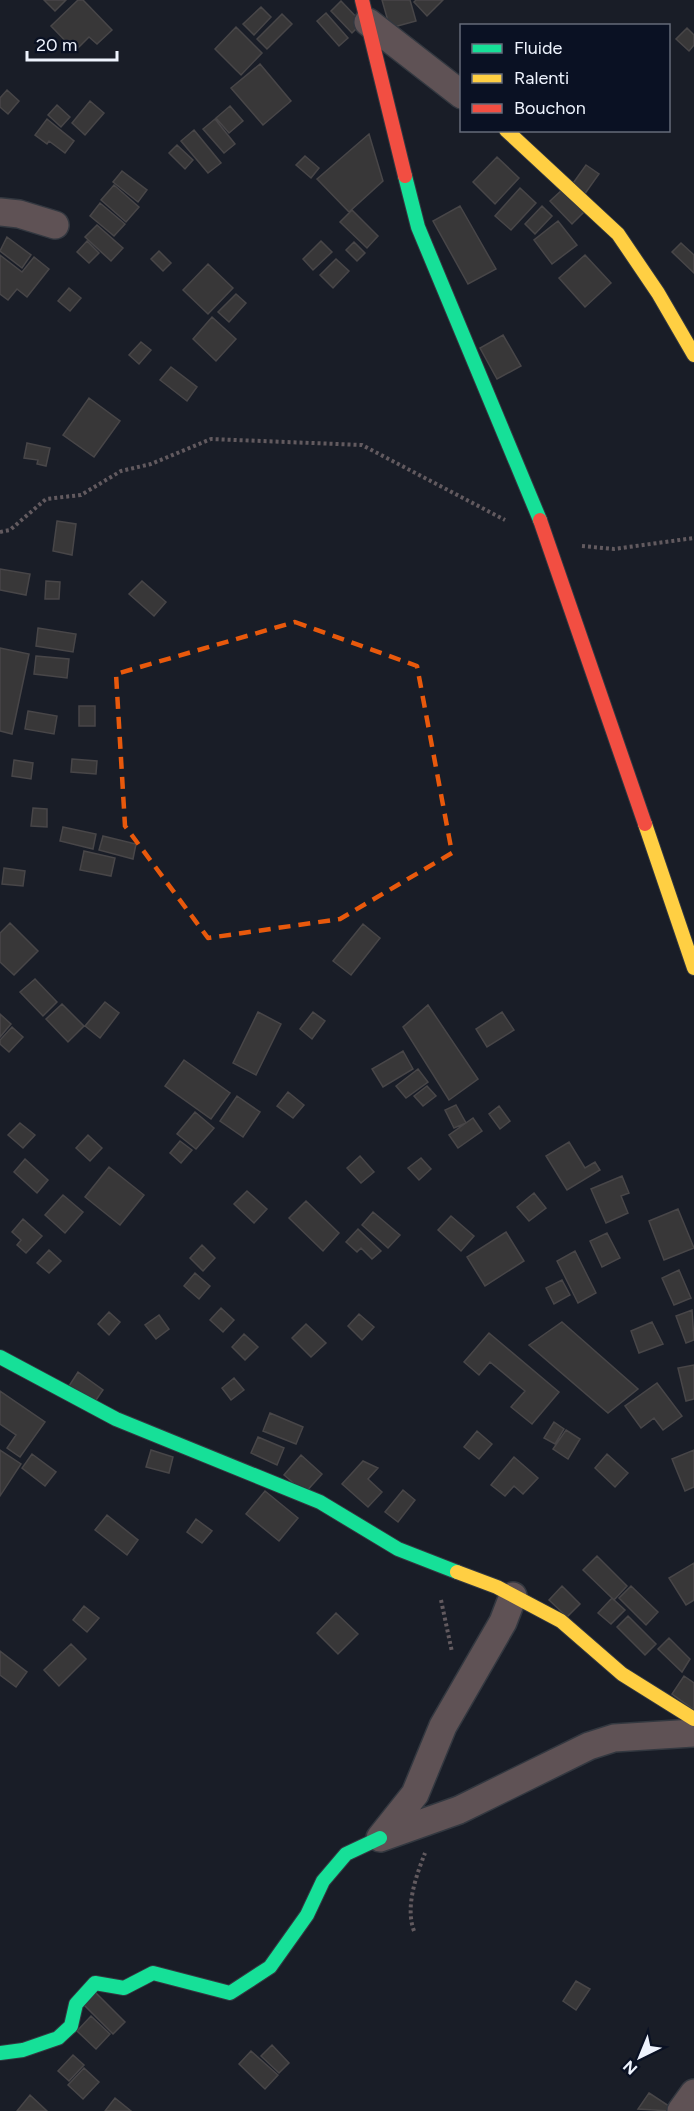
<svg xmlns="http://www.w3.org/2000/svg" width="694" height="2111" font-family="Figtree,sans-serif">
	<style>
		.building { fill: #383738; stroke: #484648; stroke-width: 1.5 }
		.lines { fill: none; stroke-linecap: round; stroke-linejoin: round }
		.street-casing { stroke: #333840; stroke-width: 30 }
		.fast-casing { stroke: #333840; stroke-width: 16 }
		.slow-casing { stroke: #333840; stroke-width: 16 }
		.jam-casing { stroke: #333840; stroke-width: 16 }
		.path { stroke: #625a5f; stroke-width: 4; stroke-dasharray: 3 3; stroke-linecap: butt }
		.street { stroke: #5f5255; stroke-width: 27 }
		.fast { stroke: #16e098; stroke-width: 14 }
		.slow { stroke: #ffcf43; stroke-width: 14 }
		.jam { stroke: #f24e42; stroke-width: 14 }
		.marked { fill: none; stroke: #e8590c; stroke-width: 4.5; stroke-dasharray: 12 8; stroke-linejoin: round }
	</style>
	<rect width="100%" height="100%" fill="#191d27"/>
	<!-- building -->
	<path class="building" d="M44 0H66L55 11Z
		M78 0H83L112 30 97 44 89 37 75 51 51 26Z
		M382 0H410L416 21 390 28Z
		M416 0H443L427 16 414 2Z
		M341 1 362 23 352 33 331 11Z
		M261 7 271 17 254 35 243 24Z
		M326 13 348 38 339 46 317 21Z
		M282 14 292 24 267 49 257 39Z
		M236 27 262 53 241 75 215 49Z
		M687 28 694 35V45L689 51 676 39Z
		M260 64 291 101 263 125 231 88Z
		M7 90 19 101 8 114 0 107V98Z
		M90 101 104 113 85 135 72 123Z
		M57 105 70 117 61 127 48 115Z
		M230 106 243 121 229 133 216 118Z
		M47 119 74 141 65 153 49 141 47 144 35 135Z
		M215 119 235 144 224 153 203 129Z
		M194 130 221 163 208 173 181 141Z
		M369 134 383 181 349 212 317 179Z
		M177 145 193 160 185 169 169 153Z
		M305 156 319 168 311 178 296 165Z
		M497 157 519 178 495 204 473 182Z
		M586 165 599 174 584 195 571 186Z
		M122 171 147 190 138 202 113 182Z
		M114 185 139 207 126 222 101 200Z
		M520 188 536 203 511 230 495 216Z
		M563 189 585 211 572 224 550 201Z
		M100 203 125 224 114 236 90 216Z
		M460 206 496 269 468 284 433 221Z
		M542 206 552 216 535 234 525 224Z
		M352 210 378 236 367 248 340 222Z
		M558 221 577 245 552 264 534 240Z
		M97 225 123 248 111 261 85 237Z
		M7 237 31 255 22 268 0 251Z
		M87 241 99 253 89 263 77 252Z
		M321 241 332 252 313 270 303 259Z
		M354 242 365 253 357 261 346 250Z
		M681 243 694 255V273L672 252Z
		M159 251 171 263 163 271 151 259Z
		M0 255 22 272 34 257 49 269 27 297 17 289 8 300 0 294Z
		M585 255 611 283 585 307 559 278Z
		M336 259 349 271 333 288 320 275Z
		M208 264 233 288 208 314 183 290Z
		M69 288 81 298 70 311 58 301Z
		M236 294 246 303 229 322 218 312Z
		M212 317 236 339 216 361 193 339Z
		M503 335 521 366 497 379 480 348Z
		M141 342 151 350 139 364 129 355Z
		M171 367 197 387 187 401 160 380Z
		M89 398 120 421 94 457 63 435Z
		M27 443 50 448 46 466 37 464 38 460 24 458Z
		M57 521 76 524 72 555 53 551Z
		M0 569 30 574 26 595 0 590Z
		M46 581 60 582 59 599H45Z
		M142 581 166 602 154 616 129 594Z
		M38 628 76 634 73 652 36 646Z
		M0 648 29 654 12 734 0 731Z
		M36 656 69 659 67 678 34 674Z
		M79 706H95V726H79Z
		M28 711 57 716 54 734 25 729Z
		M72 759 97 761 96 774 71 772Z
		M14 760 33 763 31 779 12 776Z
		M33 808 47 809V827L31 826Z
		M63 827 96 834 93 849 60 841Z
		M103 836 136 844 133 859 99 850Z
		M84 851 115 858 111 876 80 870Z
		M4 868 25 871 23 886 2 884Z
		M10 923 38 951 14 975 0 962V933Z
		M363 924 380 938 351 975 333 961Z
		M35 979 57 1002 43 1016 20 992Z
		M105 1002 119 1013 100 1038 85 1026Z
		M62 1004 84 1026 68 1042 46 1019Z
		M428 1005 478 1079 449 1100 403 1027Z
		M258 1012 281 1024 256 1075 233 1063Z
		M313 1012 325 1021 312 1039 300 1029Z
		M502 1012 514 1030 487 1047 476 1029Z
		M0 1014 11 1024 0 1037Z
		M12 1027 23 1037 9 1052 0 1044V1040Z
		M403 1051 413 1069 383 1087 372 1069Z
		M184 1060 230 1093 211 1119 165 1086Z
		M418 1069 428 1082 406 1098 396 1086Z
		M427 1086 436 1096 423 1106 414 1096Z
		M288 1092 304 1105 293 1118 277 1106Z
		M237 1096 260 1112 243 1137 220 1121Z
		M456 1105 466 1123 454 1128 445 1110Z
		M499 1106 510 1121 500 1129 489 1114Z
		M195 1112 214 1128 196 1149 177 1134Z
		M473 1118 482 1131 458 1148 449 1135Z
		M20 1123 35 1135 23 1148 8 1135Z
		M88 1135 102 1148 90 1161 76 1148Z
		M180 1141 192 1150 181 1163 170 1153Z
		M569 1142 585 1168 595 1162 600 1170 567 1190 546 1156Z
		M360 1156 374 1172 361 1183 347 1168Z
		M421 1158 431 1169 419 1180 408 1168Z
		M25 1159 48 1180 37 1193 14 1172Z
		M109 1167 144 1195 120 1225 85 1197Z
		M622 1176 629 1193 621 1196 628 1213 606 1223 591 1189Z
		M247 1191 267 1209 254 1223 234 1204Z
		M534 1193 546 1208 529 1221 517 1207Z
		M63 1195 83 1212 65 1233 45 1215Z
		M306 1201 339 1233 323 1251 289 1218Z
		M678 1209 694 1248 664 1260 649 1221Z
		M373 1212 400 1235 388 1248 362 1225Z
		M451 1216 474 1236 461 1251 438 1230Z
		M23 1219 42 1236 26 1253 17 1245 21 1240 12 1232Z
		M358 1229 381 1251 372 1259 361 1248 357 1252 346 1242Z
		M506 1232 524 1261 485 1286 467 1257Z
		M607 1233 620 1258 602 1267 590 1241Z
		M202 1245 215 1258 203 1271 190 1258Z
		M49 1250 61 1261 49 1273 37 1263Z
		M575 1251 596 1293 578 1303 557 1261Z
		M679 1270 691 1298 674 1305 662 1278Z
		M195 1273 210 1286 199 1299 184 1286Z
		M562 1280 570 1295 554 1304 546 1288Z
		M221 1308 234 1320 223 1332 210 1320Z
		M692 1310 694 1340 686 1343 676 1316Z
		M109 1312 120 1322 109 1335 98 1324Z
		M359 1314 374 1327 362 1340 348 1326Z
		M159 1315 169 1329 156 1339 145 1325Z
		M562 1322 638 1389 608 1413 529 1345Z
		M652 1322 663 1344 639 1353 631 1331Z
		M306 1324 326 1343 311 1357 292 1338Z
		M489 1333 559 1392 532 1424 511 1407 525 1391 490 1362 479 1375 464 1362Z
		M244 1334 258 1347 245 1360 232 1347Z
		M694 1365V1399L686 1401 678 1368Z
		M78 1372 103 1390 92 1406 67 1389Z
		M234 1378 244 1390 231 1400 222 1388Z
		M657 1383 682 1416 663 1430 654 1418 641 1428 625 1406Z
		M0 1391 45 1422 20 1457 7 1448 16 1435 0 1424Z
		M270 1413 303 1427 296 1444 263 1431Z
		M554 1422 564 1429 555 1444 544 1438Z
		M566 1430 580 1439 568 1459 553 1449Z
		M477 1431 492 1444 479 1459 464 1447Z
		M258 1437 284 1448 277 1465 251 1453Z
		M0 1450 21 1464 0 1496Z
		M151 1450 173 1457 169 1473 146 1467Z
		M694 1450V1487L685 1491 672 1459Z
		M32 1454 56 1472 45 1486 22 1468Z
		M607 1454 628 1473 615 1487 595 1468Z
		M301 1455 322 1474 305 1493 284 1475Z
		M514 1457 538 1478 523 1494 514 1486 505 1496 491 1485Z
		M363 1461 378 1468 368 1479 382 1492 368 1507 342 1484Z
		M403 1490 415 1500 398 1522 385 1512Z
		M265 1491 298 1518 279 1541 246 1514Z
		M107 1515 138 1540 127 1555 95 1530Z
		M196 1519 212 1531 202 1543 187 1532Z
		M597 1556 627 1586 614 1600 583 1570Z
		M694 1563V1600L686 1605 669 1578Z
		M562 1586 580 1604 567 1617 549 1600Z
		M631 1586 658 1612 646 1625 619 1598Z
		M612 1598 625 1610 611 1624 598 1613Z
		M84 1606 99 1618 87 1632 73 1620Z
		M336 1613 358 1634 338 1654 317 1633Z
		M628 1616 656 1644 645 1655 617 1627Z
		M669 1638 690 1659 682 1672 658 1649Z
		M71 1644 86 1659 59 1686 44 1670Z
		M0 1651 27 1672 16 1687 0 1675Z
		M684 1676 694 1683V1710L672 1694Z
		M576 1981 590 1989 576 2010 563 2001Z
		M95 1992 125 2022 113 2034 83 2004Z
		M91 2016 110 2034 96 2049 77 2031Z
		M272 2045 289 2063 279 2073 261 2056Z
		M251 2051 278 2075 265 2089 239 2064Z
		M73 2055 84 2065 69 2081 58 2071Z
		M84 2068 99 2082 83 2099 68 2085Z
		M649 2093 672 2108 670 2111 638 2109Z
		M30 2095 47 2111H17Z
		M115 2098 131 2111H105Z"/>
	<g class="lines">
		<!-- street casing -->
		<g class="street-casing">
			<path id="street" d="M368 22 462 95
				M0 212 19 214 55 225
				M513 1596 503 1622 443 1726 415 1794 380 1838 459 1810 589 1746 614 1738 694 1733
				M681 2111 694 2093"/>
		</g>
		<!-- fast casing -->
		<g class="fast-casing">
			<path id="fast" d="M405 176 418 227 540 520
				M0 1357 116 1419 320 1502 398 1549 457 1572
				M0 2053 23 2050 58 2038 71 2026 76 2004 95 1983 124 1988 153 1973 230 1993 270 1967 307 1915 323 1881 346 1854 380 1838"/>
		</g>
		<!-- slow casing -->
		<g class="slow-casing">
			<path id="slow" d="M506 130 618 234 658 293 694 355
				M645 824 694 968
				M457 1572 497 1587 561 1621 622 1674 694 1719"/>
		</g>
		<!-- jam casing -->
		<g class="jam-casing">
			<path id="jam" d="M362 0 405 176
				M540 520 645 824"/>
		</g>
		<!-- path -->
		<path class="path" d="M0 532 10 530 46 499 81 495 121 471 151 464 211 439 362 445 505 520
			M582 546 614 549 694 538
			M441 1600 452 1652
			M414 1931C405 1907 416 1876 425 1853"/>
		<!-- street -->
		<use href="#street" class="street"/>
		<!-- fast -->
		<use href="#fast" class="fast"/>
		<!-- slow -->
		<use href="#slow" class="slow"/>
		<!-- jam -->
		<use href="#jam" class="jam"/>
	</g>
	<!-- marked area -->
	<path class="marked" d="M295 622 417 666 452 853 340 919 208 938 125 826 116 674Z"/>
	<!-- legend -->
	<rect x="460" y="24" width="210" height="108" fill="#0a1123" stroke="#656b7a" stroke-width="1.5"/>
	<rect x="472" y="44" width="30" height="9" fill="#16e098" stroke="#656b7a" stroke-width="1.5"/>
	<text x="514" y="54" font-size="18" fill="#eef3fd">Fluide</text>
	<rect x="472" y="74" width="30" height="9" fill="#ffcf43" stroke="#656b7a" stroke-width="1.5"/>
	<text x="514" y="84" font-size="18" fill="#eef3fd">Ralenti</text>
	<rect x="472" y="104" width="30" height="9" fill="#f24e42" stroke="#656b7a" stroke-width="1.5"/>
	<text x="514" y="114" font-size="18" fill="#eef3fd">Bouchon</text>
	<!-- north arrow -->
	<g transform="translate(640 2057) rotate(223)" stroke="#0a1123" stroke-width="4.5" paint-order="stroke">
	<path d="M0-4.5L10 22L0 15L-10 22Z" fill="#eef3fd"/>
	<text y="-9" font-size="16" font-weight="bold" text-anchor="middle" fill="#eef3fd">N</text>
	</g>
	<!-- scale -->
	<path d="M27 51v9h90v-9" fill="none" stroke="#eef3fd" stroke-width="3"/>
	<text x="36" y="51" font-size="18" fill="#eef3fd" stroke="#0a1123" stroke-width="4.5" paint-order="stroke">20 m</text>
</svg>
